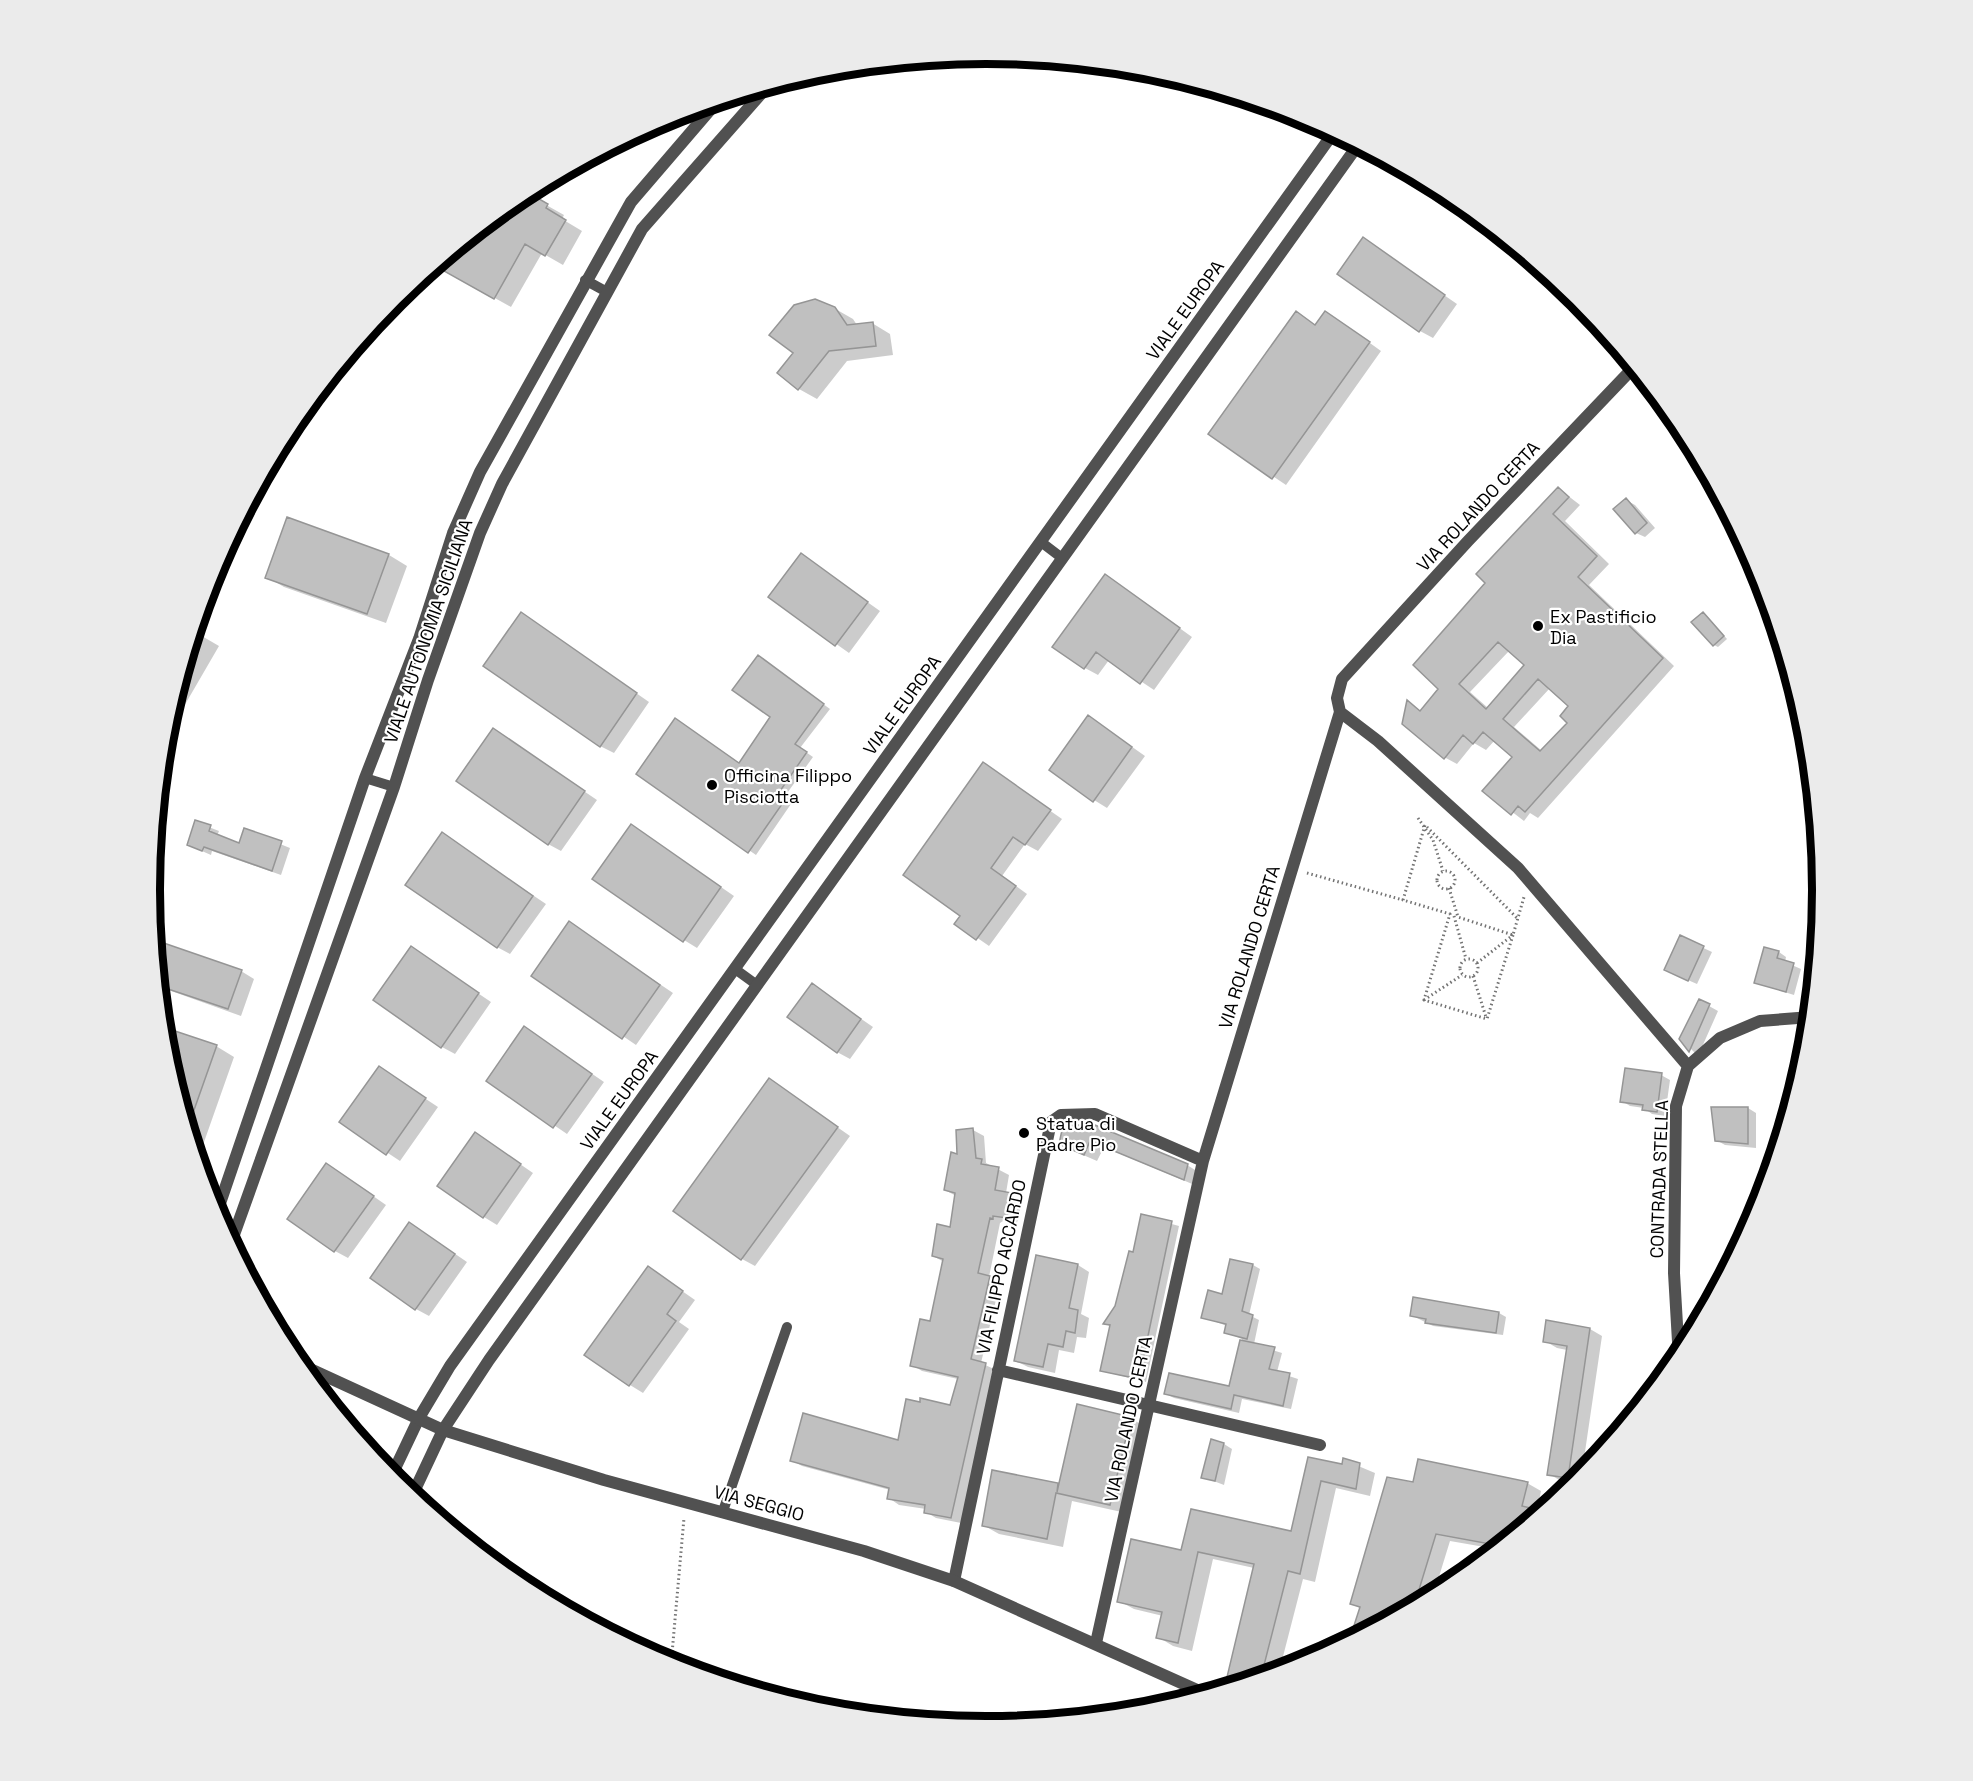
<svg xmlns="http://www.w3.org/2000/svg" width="1973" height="1781" font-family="'Space Grotesk',sans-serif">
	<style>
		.shadow { fill: #0003; fill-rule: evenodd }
		.building { fill: #c0c0c0; stroke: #959595; stroke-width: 1.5; fill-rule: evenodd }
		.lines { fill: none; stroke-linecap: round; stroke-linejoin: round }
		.path { stroke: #737373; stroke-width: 3; stroke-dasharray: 1.5 3; stroke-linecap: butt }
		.service { stroke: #515151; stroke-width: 10 }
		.minor { stroke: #515151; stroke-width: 12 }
		.tertiary { stroke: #515151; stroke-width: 12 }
		.poi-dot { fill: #000; stroke: #fff; stroke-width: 2 }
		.labels { text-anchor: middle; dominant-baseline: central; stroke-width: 4.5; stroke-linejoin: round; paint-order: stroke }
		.street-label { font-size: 18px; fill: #000; stroke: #fff }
		.poi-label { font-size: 18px; fill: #000; stroke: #fff; text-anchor: start }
		.rim { fill: none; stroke: #000; stroke-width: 8 }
	</style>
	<rect width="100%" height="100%" fill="#fff"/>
	<!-- shadow -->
	<path class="shadow" d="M609 148 597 164 589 159Z
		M525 193 564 215 562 219 582 231 563 265 542 253 511 307 436 265Z
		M1363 239 1457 304 1433 338 1420 331Z
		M815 301 825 303 853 319 857 325 872 323 890 334 893 355 847 361 817 399 799 389Z
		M1338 320 1381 351 1286 485 1210 434 1316 326Z
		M1558 488 1580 505 1565 521 1609 564 1589 585 1674 666 1538 818 1530 813 1524 821 1485 791 1515 756 1495 740 1486 750 1474 743 1457 764 1444 757 1408 703 1421 711 1440 688 1487 583ZM1509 651 1526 665 1488 708 1470 692ZM1550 688 1570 706 1569 723 1542 751 1514 727Z
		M1626 500 1635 505 1655 528 1645 537 1636 533Z
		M288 519 389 555 407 566 386 623 284 587 267 577Z
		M801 555 880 611 849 653 770 597Z
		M1118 584 1192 637 1154 690 1109 660 1098 675 1085 668Z
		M1704 613 1727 639 1718 647 1714 645Z
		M534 622 649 702 614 753 600 746Z
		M195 632 219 646 165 739 166 727Z
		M764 661 830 709 800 748 813 757 785 796 793 801 756 855 638 774 739 764 772 717Z
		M1101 725 1145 756 1107 808 1094 800Z
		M494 730 597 800 561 851 548 844Z
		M983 764 1062 819 1038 851 1025 844 1002 876 1027 894 989 946 956 923 962 916Z
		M196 822 219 831 217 836 240 845 245 830 290 848 281 875 212 851 211 855 188 845Z
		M442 834 546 904 510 954 497 947Z
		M644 834 734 896 697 948 684 940Z
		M581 931 673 993 636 1045 533 975Z
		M1680 937 1712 952 1697 984 1674 974Z
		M155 941 241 971 254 979 241 1016 160 987Z
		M411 948 491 1002 455 1054 442 1047Z
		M1765 949 1779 952 1786 957 1785 962 1801 969 1794 995 1756 983Z
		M812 985 873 1027 850 1059 837 1052Z
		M1700 1001 1718 1011 1698 1056 1681 1039Z
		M537 1036 604 1082 567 1134 488 1080Z
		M164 1037 216 1046 234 1057 198 1159 166 1053Z
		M379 1068 438 1107 400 1161 341 1122Z
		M1661 1075 1670 1080 1665 1116 1652 1114 1644 1108 1630 1106 1622 1101Z
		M770 1080 850 1136 755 1266 742 1259Z
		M1748 1108 1756 1113V1148L1725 1145 1716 1140Z
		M1065 1127 1187 1165 1200 1173 1197 1186 1104 1147 1097 1161 1074 1151 1061 1144Z
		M973 1130 984 1136 986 1163 1009 1175 1006 1193 1022 1201 1017 1223 1003 1221 1000 1223 989 1277 1000 1283 981 1363 996 1370 961 1523 936 1518 926 1512V1509L899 1505 889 1498 890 1490 802 1466 791 1460 899 1442 951 1407 958 1379 922 1371 912 1365 932 1323 944 1262 933 1256 951 1228 956 1196 945 1190Z
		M488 1142 533 1173 497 1225 484 1217Z
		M340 1173 386 1205 348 1258 335 1251Z
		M1143 1216 1179 1226 1146 1382 1102 1371 1111 1327 1105 1323 1117 1307 1134 1254Z
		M423 1232 467 1262 429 1316 416 1309Z
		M1037 1257 1078 1265 1089 1272 1081 1314 1089 1318 1086 1338 1077 1337 1074 1353 1059 1350 1055 1373 1028 1367 1016 1361Z
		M1253 1265 1260 1269 1249 1315 1259 1320 1254 1344 1282 1353 1277 1372 1298 1379 1291 1409 1242 1399 1239 1413 1174 1398 1166 1394 1230 1388 1242 1339 1225 1332 1227 1326 1203 1317Z
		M649 1268 695 1300 679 1322 689 1329 643 1393 630 1385Z
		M1414 1299 1499 1313 1506 1317 1503 1335 1433 1326 1411 1315Z
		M1548 1322 1590 1329 1602 1336 1581 1479 1576 1484 1561 1481 1549 1474 1567 1350 1557 1348 1545 1341Z
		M1130 1418 1146 1427 1126 1513 1072 1501 1063 1547 999 1534 983 1525 993 1472 1060 1485Z
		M1224 1444 1232 1449 1224 1485 1203 1477Z
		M1309 1458 1344 1466V1460L1375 1473 1370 1496 1336 1488 1315 1582 1303 1579 1279 1672 1241 1683 1254 1568 1213 1559 1192 1651 1173 1646 1158 1637 1163 1616 1134 1609 1119 1601 1182 1552 1292 1533Z
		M1527 1483 1541 1491 1537 1511 1542 1512 1496 1549 1450 1541 1433 1596 1351 1640 1361 1609 1352 1603 1414 1484Z"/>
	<!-- building -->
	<path class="building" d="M527 192 548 204 546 208 566 220 545 256 525 244 494 299 435 266Z
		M1363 237 1445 295 1419 332 1337 274Z
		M815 299 835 307 847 325 873 322 876 346 829 351 798 390 777 373 793 353 769 335 794 305Z
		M1296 311 1315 325 1325 311 1370 342 1272 479 1208 434Z
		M1558 487 1569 497 1553 514 1597 556 1578 577 1663 658 1525 812 1518 806 1511 815 1482 791 1512 757 1483 732 1473 744 1463 735 1444 759 1402 724 1407 700 1420 711 1438 689 1413 665 1485 583 1476 574ZM1498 642 1524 665 1486 709 1459 684ZM1538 679 1568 706 1560 716 1567 723 1540 751 1503 719Z
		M1626 498 1647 523 1635 534 1613 509Z
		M287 517 389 554 367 614 265 578Z
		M801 553 868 602 835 646 768 597Z
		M1105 574 1180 628 1140 684 1096 652 1084 669 1052 647Z
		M521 612 637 693 600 747 483 666Z
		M1703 612 1724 636 1713 646 1691 622Z
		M758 655 824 704 795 744 807 752 780 791 787 797 748 853 636 774 675 718 739 763 770 717 732 690Z
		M1088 715 1132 747 1093 802 1049 770Z
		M493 728 585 791 548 845 456 781Z
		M983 762 1051 810 1025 845 1013 837 991 868 1016 886 976 940 954 924 960 916 903 875Z
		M195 820 211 825 209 831 239 843 244 828 282 841 272 871 204 847 202 851 187 845Z
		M631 824 721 887 683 942 592 879Z
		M442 832 533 896 497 948 405 885Z
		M569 921 660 985 622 1039 531 976Z
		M1680 935 1704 946 1688 981 1664 970Z
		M155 940 242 970 228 1009 159 986Z
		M411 946 479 993 441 1048 373 1000Z
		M1764 947 1779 951 1777 958 1794 963 1786 992 1754 983Z
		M812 983 861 1019 837 1053 787 1017Z
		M1699 999 1710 1004 1689 1052 1679 1039Z
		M524 1026 592 1074 553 1128 486 1081Z
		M163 1027 217 1045 188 1127 166 1053Z
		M379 1066 426 1098 386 1155 339 1122Z
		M1625 1068 1662 1073 1657 1112 1642 1110 1643 1105 1620 1102Z
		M769 1078 838 1127 741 1260 673 1211Z
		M1711 1107H1748V1144L1715 1141Z
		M1063 1125H1095L1188 1164 1184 1180 1090 1141 1084 1155 1059 1144Z
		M973 1128 976 1158 982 1159 981 1164 999 1167 995 1190 1012 1193 1007 1218 993 1216V1219L990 1218 978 1273 990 1276 971 1359 986 1363 951 1518 924 1513 925 1505 887 1499 889 1488 790 1461 803 1413 898 1440 906 1399 920 1402V1398L950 1405 958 1377 910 1366 920 1319 930 1321 943 1259 932 1256 937 1224 950 1227 955 1193 944 1190 951 1152 957 1154 956 1130Z
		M475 1132 521 1164 483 1218 437 1186Z
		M326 1163 374 1196 334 1252 287 1219Z
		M1141 1214 1172 1221 1139 1379 1100 1371 1110 1325 1103 1324 1115 1306 1129 1251 1133 1252Z
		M409 1222 455 1254 415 1310 370 1278Z
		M1036 1255 1078 1264 1069 1308 1078 1310 1075 1333 1066 1331 1063 1347 1048 1344 1043 1367 1014 1361Z
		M1230 1259 1253 1264 1242 1311 1253 1315 1247 1339 1224 1333 1226 1324 1201 1318 1208 1290 1222 1294Z
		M648 1266 683 1291 667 1314 676 1321 629 1386 584 1355Z
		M1413 1297 1499 1312 1496 1333 1425 1323 1426 1319 1410 1316Z
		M1546 1320 1590 1328 1568 1478 1547 1475 1567 1346 1543 1342Z
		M1240 1340 1275 1347 1269 1369 1290 1373 1283 1406 1234 1395 1231 1409 1164 1394 1169 1373 1229 1386Z
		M1077 1404 1131 1417 1110 1505 1056 1493 1047 1539 982 1526 992 1470 1058 1483 1057 1492Z
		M1211 1439 1224 1443 1215 1481 1201 1478Z
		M1308 1457 1342 1464 1343 1458 1360 1463 1356 1489 1321 1481 1300 1574 1288 1571 1261 1677 1240 1684 1227 1677 1254 1564 1198 1552 1178 1643 1156 1638 1162 1612 1117 1602 1131 1539 1181 1550 1191 1509 1291 1531Z
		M1418 1459 1528 1482 1522 1506 1543 1511 1501 1546 1436 1534 1414 1606 1349 1641 1360 1607 1350 1604 1387 1477 1413 1482Z"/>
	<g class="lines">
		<!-- path -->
		<path class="path" d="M1418 818 1433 840 1443 871
			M1437 880a9 9 0 1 1 18 0a9 9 0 1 1-18 0Z
			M1307 873 1403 900
			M1449 888 1458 917 1513 935 1524 897
			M1454 916 1466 959
			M1513 935 1487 1019 1424 1000 1450 914 1403 900 1425 825 1517 918
			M1460 968a9 9 0 1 1 18 0a9 9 0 1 1-18 0Z
			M1477 963 1513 935
			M1473 976 1486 1017
			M1424 1000 1462 975
			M671 1665 684 1518"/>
		<!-- service -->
		<path class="service" d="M585 280 607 292
			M1041 542 1062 558
			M365 778 394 787
			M735 969 757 985
			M723 1511 787 1327"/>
		<!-- minor -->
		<path class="minor" d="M1340 712 1378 741 1518 868 1688 1066
			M216 1215 365 778 419 639 453 533 480 472 631 202 716 103
			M231 1243 394 787 428 680 480 533 502 484 642 229 767 87
			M1679 1359 1674 1273 1676 1106 1688 1066 1720 1038 1760 1021 1811 1017
			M998 1370 1320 1445
			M391 1477 419 1418 450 1366 1334 132
			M412 1496 443 1430 489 1360 1358 145
			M954 1581 1051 1122 1061 1115 1095 1114 1203 1161
			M1096 1643 1203 1161 1340 712 1337 698 1342 679 1468 541 1634 367"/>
		<!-- tertiary -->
		<path class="tertiary" d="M297 1363 443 1430 604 1480 864 1551 954 1581 1206 1694"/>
	</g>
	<!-- markers -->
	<g class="poi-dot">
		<circle cx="1538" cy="626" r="6"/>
		<circle cx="712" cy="785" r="6"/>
		<circle cx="1024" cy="1133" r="6"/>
	</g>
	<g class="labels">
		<!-- street labels -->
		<g class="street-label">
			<text transform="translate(1185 310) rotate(-54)">VIALE EUROPA</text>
			<text transform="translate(1478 506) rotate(-47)">VIA ROLANDO CERTA</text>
			<text transform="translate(428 631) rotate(-71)">VIALE AUTONOMIA SICILIANA</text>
			<text transform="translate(902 705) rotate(-54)">VIALE EUROPA</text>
			<text transform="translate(1249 947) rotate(-73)">VIA ROLANDO CERTA</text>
			<text transform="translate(619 1100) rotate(-54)">VIALE EUROPA</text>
			<text transform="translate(1659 1179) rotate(-88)">CONTRADA STELLA</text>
			<text transform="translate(1001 1267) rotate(-78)">VIA FILIPPO ACCARDO</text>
			<text transform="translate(1128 1419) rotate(-78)">VIA ROLANDO CERTA</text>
			<text transform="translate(759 1503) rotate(15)">VIA SEGGIO</text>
		</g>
		<!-- poi labels -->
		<g class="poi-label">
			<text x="1550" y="616">Ex Pastificio<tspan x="1550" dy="21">Dia</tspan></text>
			<text x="724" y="775">Officina Filippo<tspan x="724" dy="21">Pisciotta</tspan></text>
			<text x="1036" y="1123">Statua di<tspan x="1036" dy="21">Padre Pio</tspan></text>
		</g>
	</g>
	<!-- crop -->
	<path d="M0 0H1973V1781H0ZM160 890a826 826 0 1 1 1652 0a826 826 0 1 1-1652 0Z" fill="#ebebeb" fill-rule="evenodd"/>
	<path class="rim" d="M160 890a826 826 0 1 1 1652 0a826 826 0 1 1-1652 0Z"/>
</svg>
